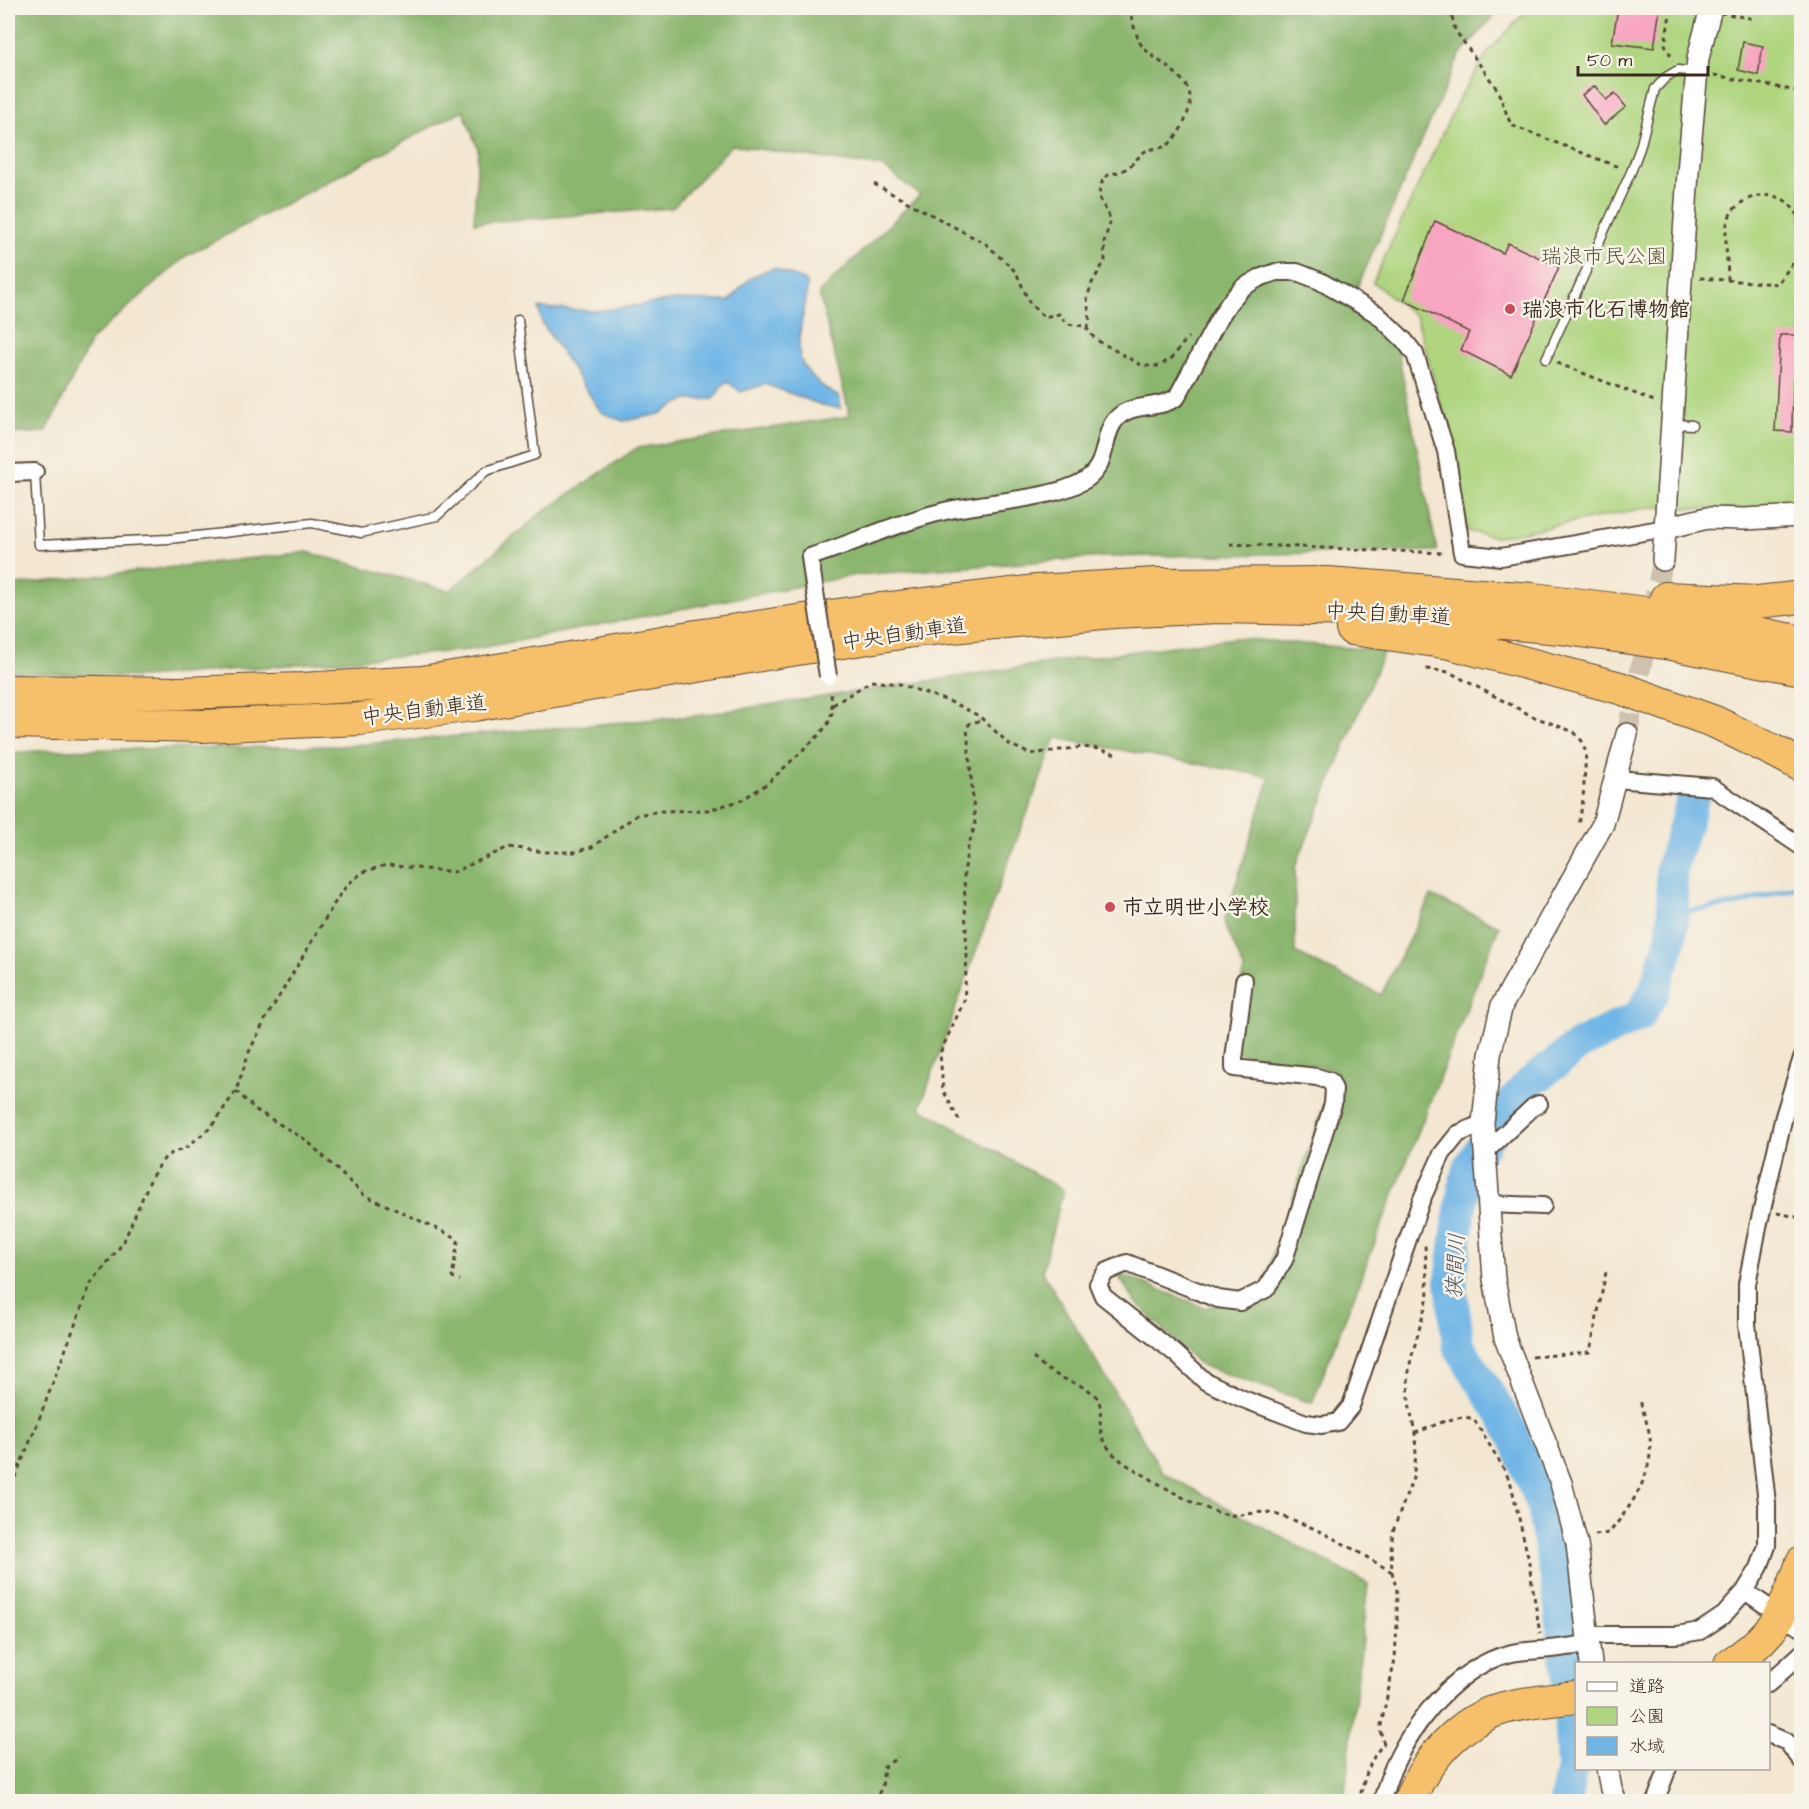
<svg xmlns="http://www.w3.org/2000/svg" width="1809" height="1809" font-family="'Architects Daughter','Klee One',sans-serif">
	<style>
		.green { fill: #afd57f; stroke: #75804e; stroke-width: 1.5 }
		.forest { fill: #8bb66e; stroke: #637046; stroke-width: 1.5 }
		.water { fill: #6fb6e6; stroke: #557082; stroke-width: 1.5 }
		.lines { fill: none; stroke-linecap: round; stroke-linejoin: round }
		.stream { stroke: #6fb6e6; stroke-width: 5 }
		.river { stroke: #6fb6e6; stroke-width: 32 }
		.building { fill: #f8a5c1 }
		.tertiary-tunnel { stroke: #cec1ad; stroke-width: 21; stroke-dasharray: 21 10; stroke-linecap: butt }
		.service-casing { stroke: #574639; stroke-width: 11 }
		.minor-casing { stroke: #574639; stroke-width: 20 }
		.tertiary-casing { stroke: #574639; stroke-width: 24 }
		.motorway-casing { stroke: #574639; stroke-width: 34 }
		.path { stroke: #574639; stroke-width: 3; stroke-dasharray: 4.5 4.5; stroke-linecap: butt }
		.service { stroke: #fff; stroke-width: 8 }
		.minor { stroke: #fff; stroke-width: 16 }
		.tertiary { stroke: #fff; stroke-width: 21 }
		.motorway { stroke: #f6c06b; stroke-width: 32 }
		.minor-bridge-casing { stroke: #574639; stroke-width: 20; stroke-linecap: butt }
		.path-bridge { stroke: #574639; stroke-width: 3; stroke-dasharray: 4.5 4.5; stroke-linecap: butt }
		.minor-bridge { stroke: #fff; stroke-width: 16 }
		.poi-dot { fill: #d1495b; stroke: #f7f3e8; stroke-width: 2 }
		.labels { text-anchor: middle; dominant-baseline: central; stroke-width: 5; stroke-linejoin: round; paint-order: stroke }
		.park-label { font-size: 21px; fill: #585536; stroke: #f7f3e8 }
		.poi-label { font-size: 21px; font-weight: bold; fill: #3b2a1e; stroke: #f7f3e8; text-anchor: start }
		.street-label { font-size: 21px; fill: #3b2a1e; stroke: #f7f3e8 }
		.water-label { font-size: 22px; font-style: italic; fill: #4b545a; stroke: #f7f3e8 }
	</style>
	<rect width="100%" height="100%" fill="#f7f3e8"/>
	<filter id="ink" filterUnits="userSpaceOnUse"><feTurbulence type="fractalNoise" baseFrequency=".0167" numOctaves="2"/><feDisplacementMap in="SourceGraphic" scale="12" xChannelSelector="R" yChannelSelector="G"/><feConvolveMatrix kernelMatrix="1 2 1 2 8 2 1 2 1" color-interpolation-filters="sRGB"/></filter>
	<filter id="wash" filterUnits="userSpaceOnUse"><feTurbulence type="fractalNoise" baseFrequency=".008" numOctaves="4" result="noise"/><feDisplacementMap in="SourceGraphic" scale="24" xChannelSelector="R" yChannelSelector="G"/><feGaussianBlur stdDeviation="1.35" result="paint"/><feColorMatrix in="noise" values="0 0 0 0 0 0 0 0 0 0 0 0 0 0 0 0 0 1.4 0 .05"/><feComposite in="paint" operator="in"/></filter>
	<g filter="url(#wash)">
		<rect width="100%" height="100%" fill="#f3e7d1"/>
		<!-- green -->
		<path class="green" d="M1529 8H1801V511L1651 507 1496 537 1467 531 1458 483 1433 376 1416 317 1373 282 1457 102 1489 51Z"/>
		<!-- forest -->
		<path class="forest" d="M8 8H1501L1459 56 1350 304 1396 342 1437 551 1103 557 855 575 470 650 143 677 8 672V586L307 552 449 591 541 513 637 448 850 416 819 293 920 195 883 167 732 145 672 208 474 223 478 149 463 110 186 256 92 339 46 432 8 434Z
			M1235 638 1384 651 1295 867V953L1381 995 1431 896 1499 926 1312 1403 1200 1365 1134 1300 1116 1272 1205 1308 1261 1291 1336 1070 1229 1051 1244 969 1224 922 1270 777 1056 738 999 886 920 1108 1063 1190 1042 1271 1163 1473 1368 1584 1344 1801 8 1802V753L51 750 340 746 695 716 1075 659Z"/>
		<!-- water -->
		<path class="water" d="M774 268 807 282C808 309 789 346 806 370 814 381 827 390 839 397L841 408 827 407 765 384 741 392 726 381 713 399 685 400 659 414 623 421 601 412 542 323 539 308 597 311 676 300 730 301C744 282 751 275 774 268Z"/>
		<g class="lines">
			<!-- stream -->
			<path class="stream" d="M1673 913 1739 904 1802 885"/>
			<!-- river -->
			<path class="river" d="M1565 1802 1572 1768 1567 1665 1557 1582 1542 1507 1512 1431 1458 1345 1451 1281 1459 1217 1468 1168 1509 1106 1526 1086 1579 1045 1639 1016 1654 992 1671 938 1673 913 1671 869 1693 799"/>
		</g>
		<g id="blocks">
			<!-- building -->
			<path class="building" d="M1618 8H1660L1654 48 1612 43Z
				M1743 42 1763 46 1758 75 1738 70Z
				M1595 86 1606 100 1615 93 1626 107 1604 125 1582 95Z
				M1435 221 1503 253 1508 243 1559 267 1511 375 1461 350 1469 332 1404 300Z
				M1780 335H1802L1800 379H1793L1792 432 1775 431Z"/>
		</g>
	</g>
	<g filter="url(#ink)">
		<use href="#blocks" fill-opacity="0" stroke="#574639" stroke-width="1.5"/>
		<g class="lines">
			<!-- tertiary-tunnel -->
			<path class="tertiary-tunnel" d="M1627 734 1663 560"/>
			<!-- service casing -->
			<g class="service-casing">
				<path id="service" d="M1546 359 1631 172 1640 148 1655 89 1666 77 1678 70 1697 72
					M1672 424 1692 425
					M35 472 39 545 169 539 312 523 361 533 437 516 486 471 535 455 518 320"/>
			</g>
			<!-- minor casing -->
			<g class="minor-casing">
				<path id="minor" d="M8 473 35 472
					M813 579 810 557C854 543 896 523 941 512 979 502 1058 500 1088 478 1109 462 1102 433 1117 418 1132 402 1160 410 1177 397L1218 320 1229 303 1242 288 1259 278 1276 272H1297L1320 281 1377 314 1404 340 1415 354 1446 451 1462 553 1501 557 1666 528
					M1616 779 1712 787 1802 847
					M1244 981 1234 1059V1068L1317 1077 1330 1081 1334 1089 1333 1104 1284 1260 1266 1289 1240 1302 1218 1299 1127 1263 1106 1272 1098 1284 1103 1296 1176 1354 1205 1381 1243 1399 1306 1423 1322 1425 1338 1422 1351 1406 1421 1201 1442 1154 1458 1134 1483 1123
					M1485 1152 1533 1107 1539 1104
					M1488 1204 1543 1206
					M1745 1591 1765 1605
					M1790 1622 1802 1628
					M1589 1635H1677L1700 1631 1724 1615 1745 1591 1759 1568 1767 1546V1503L1747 1324V1284L1758 1227 1784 1116 1802 1058
					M1768 1684 1802 1653
					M1768 1734 1787 1742 1802 1761
					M1382 1802C1394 1743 1451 1666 1512 1653 1521 1651 1531 1651 1539 1650 1556 1649 1573 1646 1589 1644
					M1655 1802 1668 1768"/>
			</g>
			<!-- tertiary casing -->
			<g class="tertiary-casing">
				<path id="tertiary" d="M1666 528 1707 518 1744 519 1802 516
					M1663 560 1688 172 1698 58 1711 8
					M1591 1664 1577 1544 1561 1483 1505 1338 1494 1279 1483 1123 1490 1055 1502 1005 1603 824 1627 734
					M1607 1768 1611 1789 1616 1802"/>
			</g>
			<!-- motorway casing -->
			<g class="motorway-casing">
				<path id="motorway" d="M1666 598 1758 602 1802 597
					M1352 629 1450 643 1620 688 1715 722 1780 754 1802 766
					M8 691 181 693 301 689 422 682 565 659 696 636 865 611 1036 591 1156 584 1328 583 1533 599 1671 616 1802 642
					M8 722 204 726 360 719 474 705 778 652 920 630 1114 612 1219 607 1358 610 1560 628 1671 644 1802 669
					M1730 1664C1745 1655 1759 1643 1770 1630 1780 1619 1798 1577 1802 1562
					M1409 1802C1424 1761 1460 1720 1504 1708 1527 1702 1552 1700 1576 1697"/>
			</g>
			<!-- path -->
			<path class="path" d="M1450 8 1455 30 1497 89 1511 125 1621 168
				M1671 8 1665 44 1673 60
				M1714 75 1802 92
				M874 184 986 244 1016 272 1030 304 1044 317 1059 314 1067 324 1085 326 1095 339 1139 364 1146 366H1159L1172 358 1188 337
				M1700 278 1777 284 1802 251
				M1728 280C1728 265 1724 237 1727 224 1732 199 1763 189 1784 200 1791 204 1797 214 1802 221
				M1087 328 1090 322 1087 298 1092 283 1105 261 1104 242 1111 220 1099 197C1102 167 1110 179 1127 168 1133 164 1138 157 1144 152 1150 148 1159 149 1166 146 1176 140 1185 123 1188 112 1200 78 1159 66 1142 46 1137 40 1131 16 1129 8
				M1557 363 1654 401
				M1230 544 1445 553
				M1426 669 1449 672 1532 716 1574 732 1582 741 1586 753 1583 799 1579 825
				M833 705 871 681 900 684 956 704 979 716 1009 744 1030 754 1083 747 1099 749 1115 754
				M236 1091 256 1110 306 1140 364 1195 453 1236 458 1241 452 1277 460 1280
				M959 1120 943 1090 940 1053 964 1001 967 957 964 876 967 851 975 825 967 728 970 723 984 720
				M1777 1213 1802 1218
				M1532 1357 1590 1352 1606 1272
				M1033 1358C1040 1364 1047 1370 1055 1374 1067 1382 1090 1386 1098 1399 1102 1407 1100 1418 1100 1426 1104 1456 1128 1465 1151 1479 1172 1492 1205 1511 1229 1515 1245 1517 1259 1509 1274 1514 1318 1526 1354 1550 1392 1572
				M1415 1433C1433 1427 1455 1413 1474 1419L1504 1469 1511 1484 1528 1557 1540 1634
				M8 1494 36 1427 91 1283 123 1243 152 1176 166 1156 187 1147 211 1127 236 1091 249 1052 265 1020 337 899 347 885 363 872 387 865 454 872 509 847 546 852H575L592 847 637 815 660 811 709 810 742 800 768 783 819 735 828 724 832 713 831 692
				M1595 1535 1609 1533C1632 1505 1654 1474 1650 1437 1648 1425 1643 1412 1640 1400
				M1384 1744 1380 1730 1395 1659 1397 1624V1591L1392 1572 1391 1549 1393 1531 1413 1478 1416 1455 1415 1433 1409 1403 1408 1377 1411 1359 1428 1297 1425 1245
				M874 1802 882 1787 884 1767 898 1757
				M1359 1802C1362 1784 1371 1755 1384 1744"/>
			<!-- service -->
			<use href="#service" class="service"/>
			<!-- minor -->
			<use href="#minor" class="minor"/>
			<!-- tertiary -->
			<use href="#tertiary" class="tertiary"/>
			<!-- motorway -->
			<use href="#motorway" class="motorway"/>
			<!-- minor-bridge casing -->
			<g class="minor-bridge-casing">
				<path id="minor-bridge" d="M813 579 828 676"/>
			</g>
			<!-- path-bridge -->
			<path class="path-bridge" d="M1694 8 1755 19"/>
			<!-- minor-bridge -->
			<use href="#minor-bridge" class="minor-bridge"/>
		</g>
	</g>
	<!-- markers -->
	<g class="poi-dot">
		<circle cx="1510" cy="309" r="6"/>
		<circle cx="1110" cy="907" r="6"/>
	</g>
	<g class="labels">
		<!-- park labels -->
		<g class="park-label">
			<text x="1604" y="256">瑞浪市民公園</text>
		</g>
		<!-- poi labels -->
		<g class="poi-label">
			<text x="1522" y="309">瑞浪市化石博物館</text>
			<text x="1122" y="907">市立明世小学校</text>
		</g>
		<!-- street labels -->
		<g class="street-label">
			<text transform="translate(1388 614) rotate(3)">中央自動車道</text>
			<text transform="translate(904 634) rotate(-8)">中央自動車道</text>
			<text transform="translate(424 710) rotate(-7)">中央自動車道</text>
		</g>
		<!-- water labels -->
		<g class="water-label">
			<text transform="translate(1456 1266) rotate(-87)">狭間川</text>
		</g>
	</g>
	<!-- margin -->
	<rect width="1809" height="1809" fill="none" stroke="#f7f3e8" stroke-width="30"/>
	<!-- legend -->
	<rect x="1575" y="1662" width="195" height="108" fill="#f7f3e8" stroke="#aca397" stroke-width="1.5"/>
	<rect x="1587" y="1682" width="30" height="9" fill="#ffffff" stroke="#aca397" stroke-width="1.5"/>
	<text x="1629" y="1692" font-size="18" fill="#3b2a1e">道路</text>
	<rect x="1587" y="1707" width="30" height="18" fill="#afd57f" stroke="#aca397" stroke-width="1.5"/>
	<text x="1629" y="1722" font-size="18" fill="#3b2a1e">公園</text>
	<rect x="1587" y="1737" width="30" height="18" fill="#6fb6e6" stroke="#aca397" stroke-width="1.5"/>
	<text x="1629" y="1752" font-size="18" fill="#3b2a1e">水域</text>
	<!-- scale -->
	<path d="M1578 66v9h130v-9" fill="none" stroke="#3b2a1e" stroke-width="3"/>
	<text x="1587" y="66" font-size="18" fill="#3b2a1e" stroke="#f7f3e8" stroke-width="4.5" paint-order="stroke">50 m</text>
</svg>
